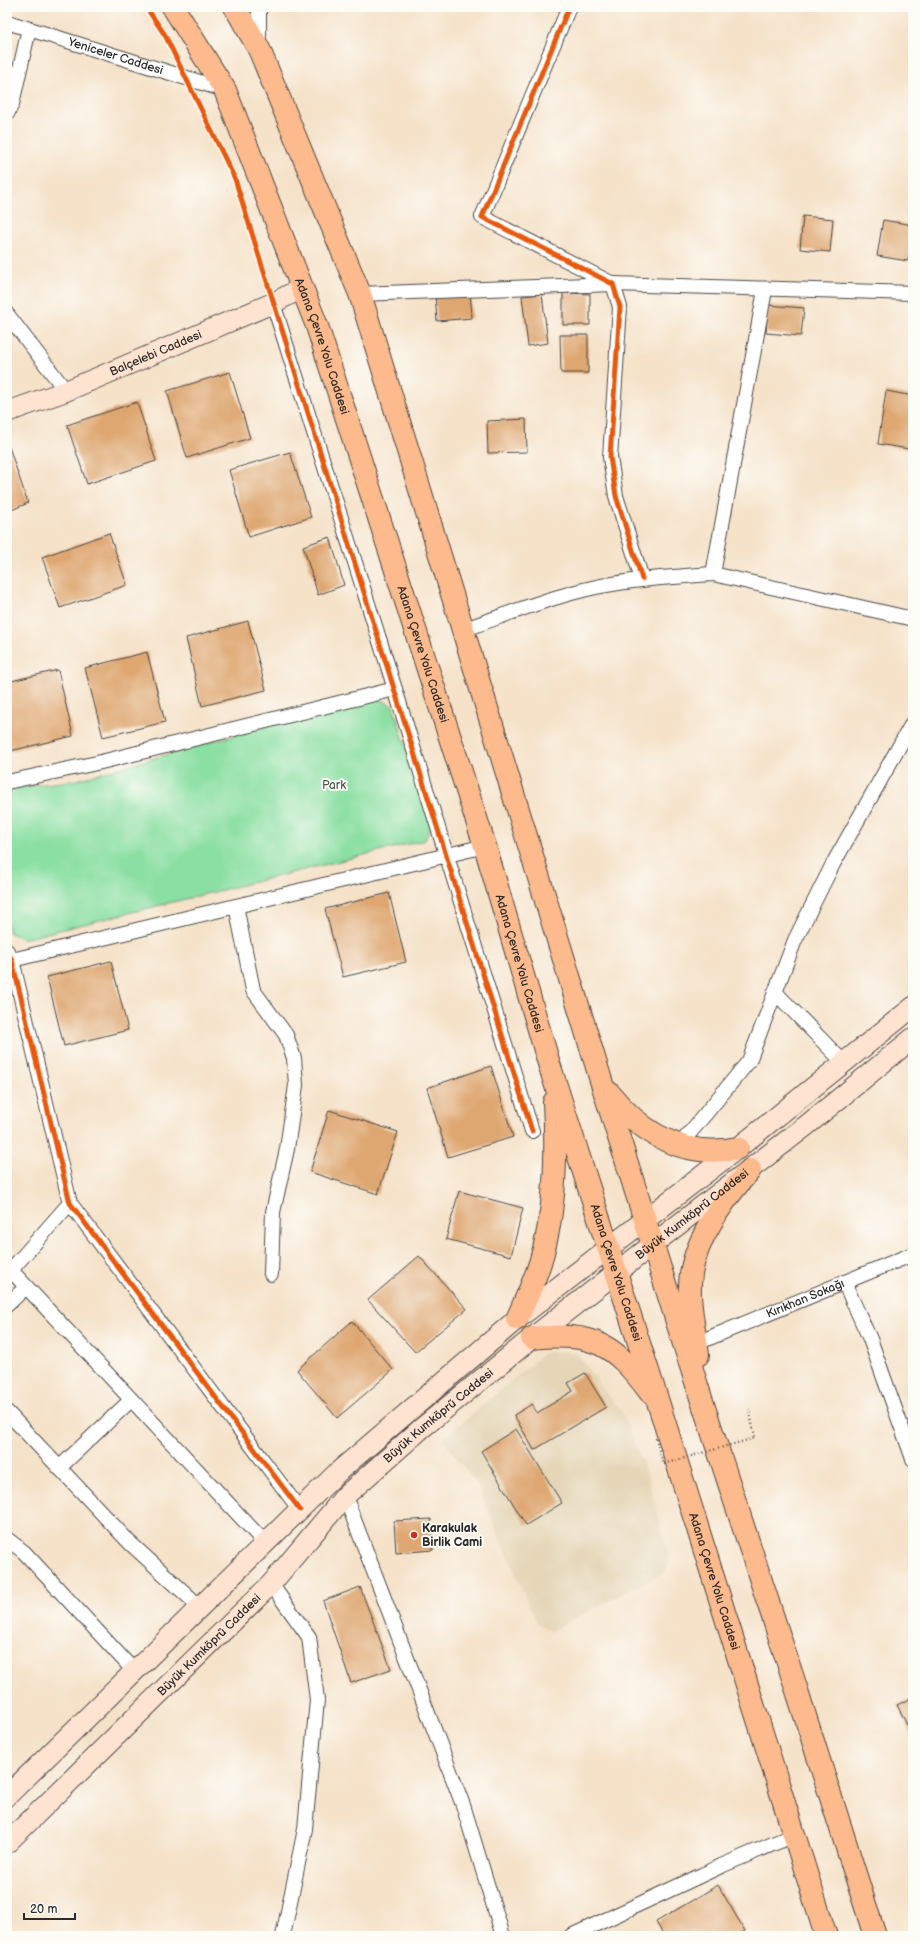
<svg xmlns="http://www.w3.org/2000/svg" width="920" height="1943" font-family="'Balsamiq Sans',sans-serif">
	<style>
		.built { fill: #e5d6b7 }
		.green { fill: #8adfa2; stroke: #5a8566 }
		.building { fill: #dea66f }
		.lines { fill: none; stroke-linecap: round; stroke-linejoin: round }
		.street-casing { stroke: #494643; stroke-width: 16 }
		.secondary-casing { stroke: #494643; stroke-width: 22 }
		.highway-casing { stroke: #494643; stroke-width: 24 }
		.street { stroke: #fff; stroke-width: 14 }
		.secondary { stroke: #fee3d1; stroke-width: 20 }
		.highway { stroke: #fcba8d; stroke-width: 22 }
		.path-bridge { stroke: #494643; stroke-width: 2.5; stroke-dasharray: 1 3; stroke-linecap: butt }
		.cycleway-casing { stroke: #fdfcf7; stroke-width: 8 }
		.cycleway { stroke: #e8590c; stroke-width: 5 }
		.poi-dot { fill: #c8321e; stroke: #fdfcf7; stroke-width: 1.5 }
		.labels { text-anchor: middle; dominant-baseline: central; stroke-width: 4; stroke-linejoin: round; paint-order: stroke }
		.street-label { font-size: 12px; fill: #2b2b2b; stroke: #fdfcf7 }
		.park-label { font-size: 12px; fill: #48614f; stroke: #fdfcf7 }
		.poi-label { font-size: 12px; font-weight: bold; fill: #2b2b2b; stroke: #fdfcf7; text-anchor: start }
	</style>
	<rect width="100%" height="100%" fill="#fdfcf7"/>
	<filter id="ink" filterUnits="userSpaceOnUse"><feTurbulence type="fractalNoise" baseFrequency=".025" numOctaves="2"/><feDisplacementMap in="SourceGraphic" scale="8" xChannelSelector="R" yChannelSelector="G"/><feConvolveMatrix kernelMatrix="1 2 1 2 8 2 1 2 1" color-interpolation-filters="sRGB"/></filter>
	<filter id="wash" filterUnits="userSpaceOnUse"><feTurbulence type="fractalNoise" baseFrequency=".012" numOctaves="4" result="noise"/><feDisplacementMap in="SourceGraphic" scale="16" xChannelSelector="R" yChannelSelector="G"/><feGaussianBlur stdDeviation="0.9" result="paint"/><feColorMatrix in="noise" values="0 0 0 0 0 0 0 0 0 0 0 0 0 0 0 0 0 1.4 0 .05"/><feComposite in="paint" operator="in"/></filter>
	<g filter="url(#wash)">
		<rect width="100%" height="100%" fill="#f5e2c9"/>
		<!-- built -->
		<path class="built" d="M545 1352H576L612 1401 621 1410 647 1474 670 1560 665 1572 550 1631 537 1623 476 1483 443 1439Z"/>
		<!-- green -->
		<path class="green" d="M374 696 393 706 431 825 425 840 23 939 9 932 7 928V789L76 780Z"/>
		<g id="blocks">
			<!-- building -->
			<path class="building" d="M803 216 833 219 830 252 800 249Z
				M883 220 913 225 908 261 877 256Z
				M470 290 472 318 437 321 435 293Z
				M563 293 590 294V325H563Z
				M542 294 548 343 528 346 522 296Z
				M768 305 804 308 801 336 766 333Z
				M560 335H588V373H561Z
				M230 372 250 438 187 458 167 391Z
				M886 391 913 396V424L909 449 878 444Z
				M137 402 156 461 87 484 67 425Z
				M526 419 527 452 488 453 487 421Z
				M9 447 28 503 7 512V448Z
				M290 452 311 517 249 537 229 470Z
				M109 533 127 585 60 608 42 557Z
				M330 537 344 585 318 595 303 546Z
				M248 621 266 690 202 706 186 638Z
				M147 652 165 722 103 737 85 668Z
				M58 670 73 736 10 751 7 737V682Z
				M389 893 406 962 343 977 325 909Z
				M111 961 128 1030 64 1046 47 977Z
				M491 1066 513 1137 448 1157 427 1088Z
				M329 1110 398 1132 378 1194 310 1172Z
				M459 1191 523 1208 511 1256 446 1239Z
				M419 1256 467 1309 415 1352 368 1300Z
				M352 1321 393 1370 337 1418 297 1370Z
				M585 1373 606 1407 534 1450 514 1415 532 1404 537 1413 573 1391 568 1383Z
				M516 1429 562 1503 526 1525 481 1451Z
				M431 1519 433 1550 396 1553 394 1521Z
				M360 1587 391 1669 351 1683 323 1601Z
				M913 1697V1737L897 1705Z
				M718 1885 745 1931 736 1936H664L656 1922Z"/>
		</g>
	</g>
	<g filter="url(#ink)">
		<use href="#blocks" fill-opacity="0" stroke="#494643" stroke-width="1"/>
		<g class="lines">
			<!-- street casing -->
			<g class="street-casing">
				<g id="street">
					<path d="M259 7V44"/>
					<path d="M569 7 482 217 613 284 620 307 610 457 616 496 642 579"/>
					<path id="s1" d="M7 22 225 90"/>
					<path d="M7 114 12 104 29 29"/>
					<path d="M765 290 713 574 913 619"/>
					<path d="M360 294 613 284 913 293"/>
					<path d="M273 303 395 689 532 1131"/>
					<path d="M7 314 66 391"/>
					<path d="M462 630C506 615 550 597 596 587 635 579 674 577 713 574"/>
					<path d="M7 782 97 763 395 689"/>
					<path d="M236 906 253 990 286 1035 294 1058 296 1085 287 1149 273 1212 271 1274"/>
					<path d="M7 951 12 960 70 1203 300 1510"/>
					<path d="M12 960 485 846"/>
					<path d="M775 992 844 1063"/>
					<path d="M679 1146 749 1061 795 940 833 864 913 722"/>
					<path d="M7 1266 265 1543"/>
					<path d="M11 1270 70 1203"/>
					<path d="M844 1282 870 1339 913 1459"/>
					<path d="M7 1305 26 1287"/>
					<path id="s2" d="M697 1343 913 1254"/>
					<path d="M7 1412 130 1543 200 1607"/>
					<path d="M59 1468 131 1400"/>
					<path d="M345 1496 463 1805 503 1936"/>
					<path d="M7 1539 24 1552 135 1672"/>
					<path d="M271 1584 309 1637 317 1700 305 1829 283 1936"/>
					<path d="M571 1936 721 1866 794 1835"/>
				</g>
			</g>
			<!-- secondary casing -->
			<g class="secondary-casing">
				<g id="secondary">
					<path id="s3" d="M7 412 66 391 273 303 302 288"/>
					<path d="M7 1796 339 1471 517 1319 738 1148 913 1007"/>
					<path id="s4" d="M7 1843 271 1584 345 1496 422 1428 532 1338 807 1125 913 1038"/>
				</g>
			</g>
			<!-- highway casing -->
			<g class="highway-casing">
				<g id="highway">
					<path id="s5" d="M173 7 225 90 317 326 485 846 550 1067 658 1402 826 1936"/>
					<path d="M235 7 259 49 360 294 603 1087 701 1398 792 1675 875 1936"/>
					<path d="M609 1093C642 1134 684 1159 738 1148"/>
					<path d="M517 1319C525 1301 534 1282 540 1263 556 1212 557 1155 554 1102"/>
					<path d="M532 1338C594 1332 613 1343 650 1392"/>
					<path d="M698 1355C695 1332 689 1308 690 1285 691 1244 724 1199 750 1170"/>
				</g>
			</g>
			<!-- street -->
			<use href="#street" class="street"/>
			<!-- secondary -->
			<use href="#secondary" class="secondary"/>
			<!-- highway -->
			<use href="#highway" class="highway"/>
			<!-- path-bridge -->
			<path class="path-bridge" d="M656 1438 663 1464 755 1438 749 1409"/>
			<!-- cycleway casing -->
			<g class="cycleway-casing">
				<path id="cycleway" d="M146 7 165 35 235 179 532 1131
					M569 7 482 217 613 284 620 307 610 457 616 496 642 579
					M7 951 12 960 70 1203 300 1510"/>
			</g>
			<!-- cycleway -->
			<use href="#cycleway" class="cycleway"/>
		</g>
	</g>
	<!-- markers -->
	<circle class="poi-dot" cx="414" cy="1535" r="4"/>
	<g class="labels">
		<!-- street labels -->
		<g class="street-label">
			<text stroke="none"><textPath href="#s1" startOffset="114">Yeniceler Caddesi</textPath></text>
			<text stroke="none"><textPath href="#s5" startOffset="372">Adana Çevre Yolu Caddesi</textPath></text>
			<text stroke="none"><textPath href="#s3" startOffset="160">Balçelebi Caddesi</textPath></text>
			<text stroke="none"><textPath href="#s5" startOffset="696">Adana Çevre Yolu Caddesi</textPath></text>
			<text stroke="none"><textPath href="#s5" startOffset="1020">Adana Çevre Yolu Caddesi</textPath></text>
			<text stroke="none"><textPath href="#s4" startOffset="932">Büyük Kumköprü Caddesi</textPath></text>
			<text stroke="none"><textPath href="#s5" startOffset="1344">Adana Çevre Yolu Caddesi</textPath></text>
			<text stroke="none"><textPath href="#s2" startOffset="117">Kırıkhan Sokağı</textPath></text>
			<text stroke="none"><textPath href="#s4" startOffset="608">Büyük Kumköprü Caddesi</textPath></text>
			<text stroke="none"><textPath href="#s5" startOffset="1668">Adana Çevre Yolu Caddesi</textPath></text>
			<text stroke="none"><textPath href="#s4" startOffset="283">Büyük Kumköprü Caddesi</textPath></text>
		</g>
		<!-- park labels -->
		<g class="park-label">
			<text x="334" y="785">Park</text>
		</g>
		<!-- poi labels -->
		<g class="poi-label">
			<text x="422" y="1528">Karakulak<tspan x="422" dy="14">Birlik Cami</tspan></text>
		</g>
	</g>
	<!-- margin -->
	<rect width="920" height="1943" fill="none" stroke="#fdfcf7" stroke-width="24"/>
	<!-- scale -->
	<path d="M24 1913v6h51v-6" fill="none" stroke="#2b2b2b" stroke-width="2"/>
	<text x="30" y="1913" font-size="12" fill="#2b2b2b" stroke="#fdfcf7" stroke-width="3" paint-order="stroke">20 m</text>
</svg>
